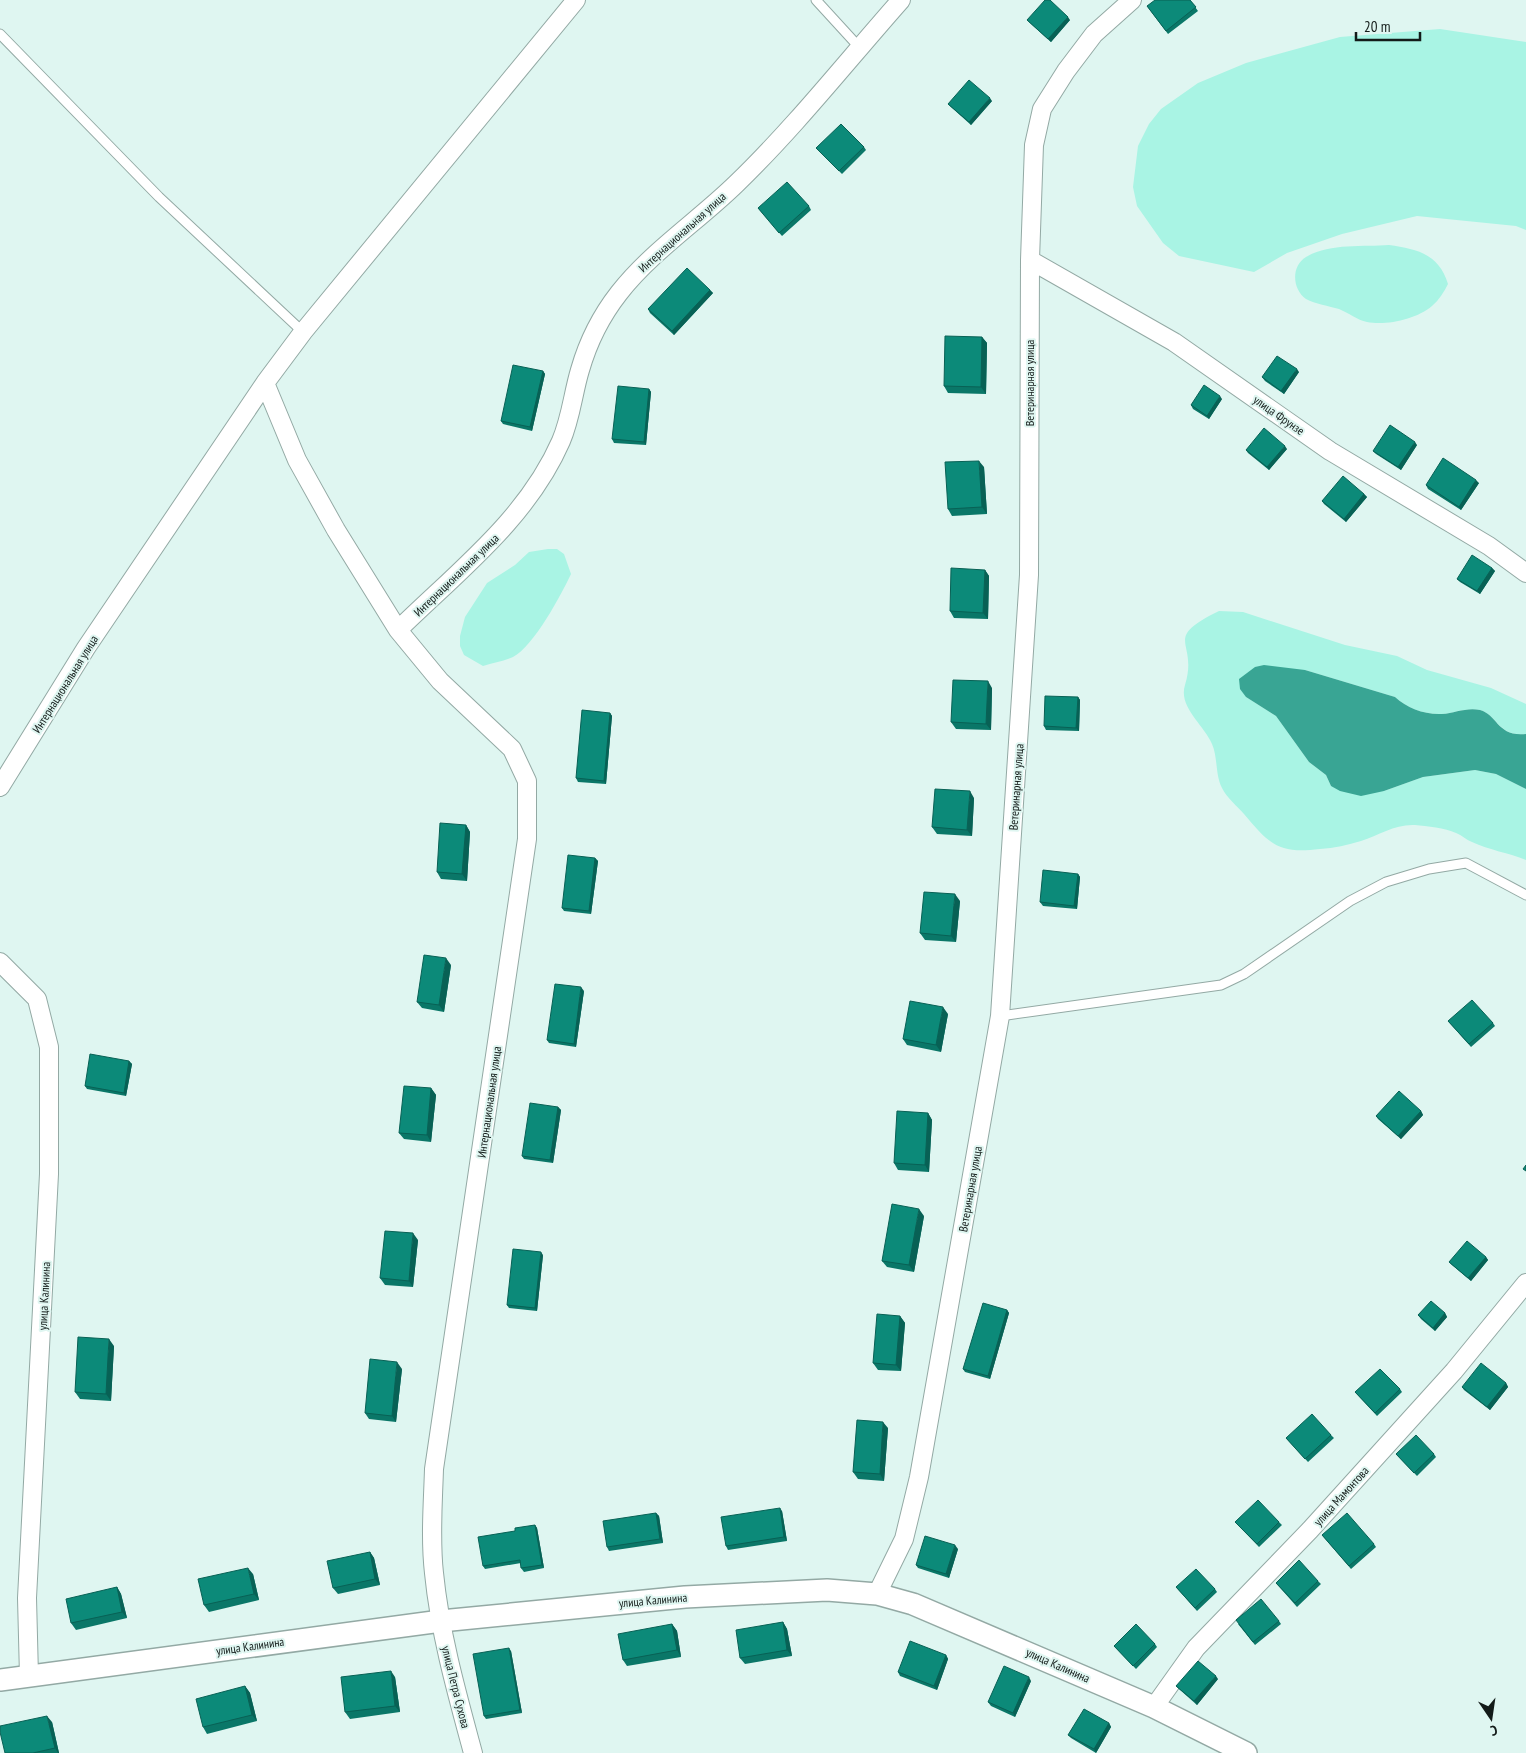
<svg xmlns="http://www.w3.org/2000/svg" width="1526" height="1753" font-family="'PT Sans Narrow',sans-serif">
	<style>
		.green { fill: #a9f4e4 }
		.water { fill: #39a594 }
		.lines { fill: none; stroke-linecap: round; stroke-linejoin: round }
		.service-casing { stroke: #93a9a4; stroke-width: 11 }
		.minor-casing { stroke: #93a9a4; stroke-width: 20 }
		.tertiary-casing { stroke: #93a9a4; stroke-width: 24 }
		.service { stroke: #fff; stroke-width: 9 }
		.minor { stroke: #fff; stroke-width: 18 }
		.tertiary { stroke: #fff; stroke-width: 21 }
		.wall { fill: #0a7768 }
		.shaded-wall { fill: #086155 }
		.building { fill: #0c8a79; stroke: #086155 }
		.labels { text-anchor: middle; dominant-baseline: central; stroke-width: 4; stroke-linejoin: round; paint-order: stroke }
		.street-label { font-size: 12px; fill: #131b19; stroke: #dff6f1 }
	</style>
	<rect width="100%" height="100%" fill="#dff6f1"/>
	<!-- green -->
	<path class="green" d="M1440 29 1526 42V230L1516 226 1417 216 1342 234 1287 253 1254 272 1179 256 1163 243 1137 206 1133 187 1138 146 1149 124 1161 109 1198 83 1246 63 1340 37Z
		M1389 245C1417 249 1439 254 1448 284 1444 292 1439 300 1432 306 1417 319 1386 326 1367 322 1357 320 1349 313 1339 309 1329 306 1315 304 1306 299 1292 289 1291 266 1306 257 1329 243 1363 247 1389 245Z
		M548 549H557L564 554 571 574C561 595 534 646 513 657 504 661 493 663 483 666L464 655 460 646V636L465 617 487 583 515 565 529 552Z
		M1219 611 1243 612 1345 645 1397 656 1427 670 1491 688 1526 704V734C1498 737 1498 715 1480 710 1467 707 1455 713 1442 714 1425 715 1407 708 1395 697L1305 670 1246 697 1276 716 1309 762 1326 775 1331 786 1384 791 1423 777 1475 770 1496 774 1526 789V860C1509 853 1489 850 1472 842 1466 840 1462 835 1456 833 1445 828 1427 826 1415 825 1395 824 1379 835 1361 841 1348 845 1334 848 1320 849 1279 854 1270 845 1244 814 1237 806 1227 798 1222 788 1215 774 1218 758 1212 744 1204 725 1178 707 1185 685 1199 640 1160 640 1219 611Z"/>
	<!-- water -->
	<path class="water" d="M1264 665 1305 670 1395 697C1407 708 1425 715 1442 714 1455 713 1467 707 1480 710 1498 715 1497 737 1526 734V789L1496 774 1475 770 1423 777 1384 791 1361 796 1340 791 1331 786 1326 775 1309 762 1276 716 1246 697 1240 689 1239 679 1255 667Z"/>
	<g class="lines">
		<!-- service casing -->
		<g class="service-casing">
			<path id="service" d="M816 0 859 47
				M0 34 159 197 303 332
				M1000 1016 1221 985 1244 974 1350 901 1386 882 1429 869 1466 863 1526 895"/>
		</g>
		<!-- minor casing -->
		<g class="minor-casing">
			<path id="minor" d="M1030 260 1174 342 1330 451 1489 546 1526 573
				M265 383 297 460 336 530 398 630 440 681 512 749 527 781V839L434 1469C433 1503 430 1538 434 1573 440 1634 457 1694 473 1753
				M398 630C457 572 527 519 561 441 571 418 573 393 580 370 588 342 601 316 619 293 652 251 698 221 736 184 795 127 847 61 901 0
				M0 787 86 648 265 383 303 332 576 0
				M0 962 37 999 49 1047V1174L27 1598 29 1676
				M877 1594 904 1539 919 1477 1000 1016 1029 575 1030 260 1034 145 1042 109 1066 71 1094 34 1132 0
				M1154 1707 1196 1648 1310 1530 1454 1371 1526 1283"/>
		</g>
		<!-- tertiary casing -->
		<g class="tertiary-casing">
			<path id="tertiary" d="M0 1680 441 1621 685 1597 827 1590 877 1594 913 1604 1154 1707 1246 1753"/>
		</g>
		<!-- service -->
		<use href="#service" class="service"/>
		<!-- minor -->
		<use href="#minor" class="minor"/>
		<!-- tertiary -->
		<use href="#tertiary" class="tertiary"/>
	</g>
	<!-- wall -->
	<path class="wall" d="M1190 0 1198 11 1168 34 1147 6Z
		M1027 20H1070L1051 42 1030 23Z
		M992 101 971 125 951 107 948 104Z
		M864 147 866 150 842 174 816 148Z
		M809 206 811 210 782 236 758 208Z
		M710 290 713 293 674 335 650 313 648 309Z
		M982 337 987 343 986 394 948 393 944 386Z
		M543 371 545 374 532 431 503 424 501 421Z
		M1299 372 1284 394 1265 381 1262 377Z
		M649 389 651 392 646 445 614 443 612 439Z
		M1222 399 1209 419 1193 409 1191 405Z
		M1417 445 1401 470 1376 454 1373 451Z
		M1287 449 1269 470 1248 453 1246 450Z
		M984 467 987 514 952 516 948 509Z
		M1479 483 1461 510 1428 489 1426 485Z
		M1364 494 1367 497 1346 522 1324 504 1322 501Z
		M1492 568 1495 571 1480 594 1460 582 1457 579Z
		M985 570 989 576 988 619 954 618 950 611Z
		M992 688 991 730 956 729 951 722Z
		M1078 697 1080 700 1079 731 1046 730 1044 726Z
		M610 713 612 716 606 784 578 782 576 778Z
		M974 798 972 836 937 834 932 827Z
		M466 825 470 832 467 881 441 879 437 872Z
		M595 858 598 861 591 914 564 911 562 908Z
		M1078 874 1080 877 1077 909 1043 906 1040 902Z
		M960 901 956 942 925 940 920 933Z
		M451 965 444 1012 422 1008 417 1002Z
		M584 991 576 1047 549 1043 547 1040Z
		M948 1014 941 1052 907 1045 903 1039Z
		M1448 1021 1493 1023 1495 1026 1471 1047Z
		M129 1061 132 1064 126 1096 87 1089 85 1086Z
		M431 1088 436 1095 431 1142 404 1139 399 1133Z
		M558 1107 561 1110 553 1163 524 1159 522 1156Z
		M1421 1111 1423 1115 1401 1139 1378 1119 1376 1116Z
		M928 1113 932 1120 929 1172 898 1170 894 1163Z
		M924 1216 914 1272 887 1267 882 1261Z
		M418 1240 413 1287 385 1285 380 1278Z
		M543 1255 537 1311 509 1308 507 1305Z
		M1486 1257 1488 1260 1471 1281 1452 1265 1449 1262Z
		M1007 1310 1009 1313 990 1379 965 1372 963 1369Z
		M1445 1313 1447 1317 1435 1331 1421 1319 1418 1315Z
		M900 1316 905 1323 901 1371 878 1370 873 1363Z
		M114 1346 111 1401 80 1399 75 1392Z
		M402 1369 396 1422 369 1419 365 1413Z
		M1506 1383 1508 1387 1490 1410 1464 1390 1462 1387Z
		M1400 1389 1402 1392 1377 1416 1355 1392Z
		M888 1428 884 1481 858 1479 853 1472Z
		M1331 1435 1334 1438 1308 1462 1286 1438Z
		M1396 1454H1434L1436 1457 1417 1476Z
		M782 1511 787 1541 728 1550 726 1546Z
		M656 1513 659 1516 663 1543 609 1551 607 1547Z
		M1235 1522H1279L1282 1525 1259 1547Z
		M535 1525 537 1528 544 1568 524 1572 521 1568V1563L485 1569 483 1566 515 1531Z
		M1322 1535 1374 1544 1376 1547 1351 1569Z
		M958 1549 949 1578 918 1568 916 1565Z
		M370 1552 374 1558 380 1585 338 1594 333 1588Z
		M253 1574 259 1600 209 1612 204 1605Z
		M1318 1581 1321 1584 1297 1607 1276 1583Z
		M117 1587 121 1594 127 1618 76 1630 71 1623Z
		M1176 1587 1215 1589 1217 1592 1197 1611Z
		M1279 1621 1281 1624 1255 1645 1238 1624Z
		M783 1622 787 1629 792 1656 745 1664 740 1658Z
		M672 1624 677 1631 681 1657 627 1666 623 1660Z
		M1155 1644 1157 1647 1136 1669 1114 1646Z
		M511 1651 522 1713 486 1719 484 1716Z
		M946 1655 948 1659 937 1690 900 1676 898 1672Z
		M395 1677 400 1712 350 1719 345 1712Z
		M1218 1679 1197 1705 1179 1689 1176 1686Z
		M1031 1681 1015 1717 991 1706 988 1702Z
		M245 1686 250 1693 257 1721 207 1734 203 1727Z
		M52 1722 59 1753H5Z
		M1109 1723 1111 1727 1096 1753 1071 1738 1068 1735Z"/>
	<!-- shaded-wall -->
	<path class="shaded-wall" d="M1068 17 1070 20 1051 42 1048 39Z
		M990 98 992 101 971 125 969 122Z
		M710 290 713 293 674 335 672 331Z
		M982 337 987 343 986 394 981 387Z
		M1297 369 1299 372 1284 394 1281 391Z
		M543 371 545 374 532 431 530 427Z
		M649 389 651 392 646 445 644 442Z
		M1220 396 1222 399 1209 419 1207 416Z
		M1415 442 1417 445 1401 470 1398 467Z
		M1285 446 1287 449 1269 470 1267 467Z
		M979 461 984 467 987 514 982 507Z
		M1476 480 1479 483 1461 510 1459 507Z
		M1364 494 1367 497 1346 522 1344 519Z
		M1492 568 1495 571 1480 594 1477 591Z
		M985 570 989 576 988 619 983 613Z
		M988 681 992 688 991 730 986 724Z
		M1078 697 1080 700 1079 731 1076 728Z
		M610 713 612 716 606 784 604 781Z
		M970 791 974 798 972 836 967 830Z
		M466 825 470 832 467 881 462 874Z
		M595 858 598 861 591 914 589 911Z
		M1078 874 1080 877 1077 909 1074 906Z
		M955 894 960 901 956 942 951 936Z
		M446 958 451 965 444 1012 439 1005Z
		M581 987 584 991 576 1047 574 1044Z
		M943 1007 948 1014 941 1052 936 1045Z
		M129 1061 132 1064 126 1096 124 1093Z
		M431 1088 436 1095 431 1142 427 1135Z
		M558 1107 561 1110 553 1163 550 1160Z
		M1421 1111 1423 1115 1401 1139 1398 1136Z
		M928 1113 932 1120 929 1172 925 1165Z
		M919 1209 924 1216 914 1272 909 1265Z
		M413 1233 418 1240 413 1287 409 1281Z
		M541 1252 543 1255 537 1311 535 1308Z
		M1486 1257 1488 1260 1471 1281 1468 1278Z
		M1007 1310 1009 1313 990 1379 988 1376Z
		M1445 1313 1447 1317 1435 1331 1433 1328Z
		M900 1316 905 1323 901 1371 896 1365Z
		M109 1339 114 1346 111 1401 106 1394Z
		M397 1362 402 1369 396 1422 392 1416Z
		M1506 1383 1508 1387 1490 1410 1487 1407Z
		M883 1422 888 1428 884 1481 880 1474Z
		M780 1508 782 1511 787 1541 784 1537Z
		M656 1513 659 1516 663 1543 660 1539Z
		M535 1525 537 1528 544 1568 542 1565Z
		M955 1545 958 1549 949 1578 946 1574Z
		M370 1552 374 1558 380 1585 375 1579Z
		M248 1568 253 1574 259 1600 254 1594Z
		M117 1587 121 1594 127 1618 122 1612Z
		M783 1622 787 1629 792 1656 787 1650Z
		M672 1624 677 1631 681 1657 677 1650Z
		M509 1648 511 1651 522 1713 520 1710Z
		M946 1655 948 1659 937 1690 934 1686Z
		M391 1671 395 1677 400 1712 395 1706Z
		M1216 1676 1218 1679 1197 1705 1194 1701Z
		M1029 1677 1031 1681 1015 1717 1013 1713Z
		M245 1686 250 1693 257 1721 252 1715Z
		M47 1716 52 1722 59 1753H58L55 1748Z
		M1109 1723 1111 1727 1096 1753 1094 1749Z"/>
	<!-- building -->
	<path class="building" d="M1045 0H1050L1068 17 1048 39 1027 20Z
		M1155 0H1190L1196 7 1166 31 1147 6Z
		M969 80 990 98 969 122 948 104Z
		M841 124 864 147 839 171 816 148Z
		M787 182 809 206 779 233 758 208Z
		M687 268 710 290 672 331 648 309Z
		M945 336 982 337 981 387 944 386Z
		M1277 356 1297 369 1281 391 1262 377Z
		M513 365 543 371 530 427 501 421Z
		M1204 385 1220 396 1207 416 1191 405Z
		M618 386 649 389 644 442 612 439Z
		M1390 425 1415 442 1398 467 1373 451Z
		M1264 428 1285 446 1267 467 1246 450Z
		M1443 458 1476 480 1459 507 1426 485Z
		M979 461 982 507 948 509 945 462Z
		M1343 476 1364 494 1344 519 1322 501Z
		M1472 555 1492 568 1477 591 1457 579Z
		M951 568 985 570 983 613 950 611Z
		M953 680 988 681 986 724 951 722Z
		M1045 696 1078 697 1076 728 1044 726Z
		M582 710 610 713 604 781 576 778Z
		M935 789 970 791 967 830 932 827Z
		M440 823 466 825 462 874 437 872Z
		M568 855 595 858 589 911 562 908Z
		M1043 870 1078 874 1074 906 1040 902Z
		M924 892 955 894 951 936 920 933Z
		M424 955 446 958 439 1005 417 1002Z
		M555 984 581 987 574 1044 547 1040Z
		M1472 1000 1493 1023 1469 1044 1448 1021Z
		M910 1001 943 1007 936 1045 903 1039Z
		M90 1054 129 1061 124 1093 85 1086Z
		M404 1086 431 1088 427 1135 399 1133Z
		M1399 1091 1421 1111 1398 1136 1376 1116Z
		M530 1103 558 1107 550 1160 522 1156Z
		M897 1111 928 1113 925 1165 894 1163Z
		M1526 1165V1171L1523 1169Z
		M892 1204 919 1209 909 1265 882 1261Z
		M385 1231 413 1233 409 1281 380 1278Z
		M1467 1241 1486 1257 1468 1278 1449 1262Z
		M513 1249 541 1252 535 1308 507 1305Z
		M1431 1301 1445 1313 1433 1328 1418 1315Z
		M983 1303 1007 1310 988 1376 963 1369Z
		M877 1314 900 1316 896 1365 873 1363Z
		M78 1337 109 1339 106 1394 75 1392Z
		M370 1359 397 1362 392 1416 365 1413Z
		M1481 1363 1506 1383 1487 1407 1462 1387Z
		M1380 1369 1400 1389 1375 1413 1355 1392Z
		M1312 1414 1331 1435 1305 1459 1286 1438Z
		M857 1420 883 1422 880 1474 853 1472Z
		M1416 1435 1434 1454 1414 1473 1396 1454Z
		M1258 1500 1279 1522 1257 1544 1235 1522Z
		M780 1508 784 1537 726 1546 721 1517Z
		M656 1513 660 1539 607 1547 603 1521Z
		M1347 1513 1374 1544 1349 1566 1322 1535Z
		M535 1525 542 1565 521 1568 520 1560 483 1566 478 1537 515 1531V1528Z
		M925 1536 955 1545 946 1574 916 1565Z
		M370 1552 375 1579 333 1588 327 1561Z
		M1299 1560 1318 1581 1295 1603 1276 1583Z
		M248 1568 254 1594 204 1605 198 1579Z
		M1196 1569 1215 1589 1195 1608 1176 1587Z
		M117 1587 122 1612 71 1623 66 1599Z
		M1261 1599 1279 1621 1253 1642 1236 1620Z
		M783 1622 787 1650 740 1658 736 1630Z
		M672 1624 677 1650 623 1660 618 1634Z
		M1136 1624 1155 1644 1133 1666 1114 1646Z
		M910 1641 946 1655 934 1686 898 1672Z
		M509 1648 520 1710 484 1716 473 1654Z
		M1198 1661 1216 1676 1194 1701 1176 1686Z
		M1004 1666 1029 1677 1013 1713 988 1702Z
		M391 1671 395 1706 345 1712 341 1677Z
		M245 1686 252 1715 203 1727 196 1699Z
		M1084 1709 1109 1723 1094 1749 1068 1735Z
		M47 1716 55 1748 33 1753H5L0 1732V1726Z"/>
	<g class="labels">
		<!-- street labels -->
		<g class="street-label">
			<text transform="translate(682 232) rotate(-42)">Интернациональная улица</text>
			<text transform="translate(1029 383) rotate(-90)">Ветеринарная улица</text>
			<text transform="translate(1279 415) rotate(35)">улица Фрунзе</text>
			<text transform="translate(456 575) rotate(-44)">Интернациональная улица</text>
			<text transform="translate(65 684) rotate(-58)">Интернациональная улица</text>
			<text transform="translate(1016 787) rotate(-86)">Ветеринарная улица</text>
			<text transform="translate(489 1102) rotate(-82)">Интернациональная улица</text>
			<text transform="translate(970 1189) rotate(-80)">Ветеринарная улица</text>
			<text transform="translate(44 1296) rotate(-87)">улица Калинина</text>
			<text transform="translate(1341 1496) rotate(-48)">улица Мамонтова</text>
			<text transform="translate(653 1600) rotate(-5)">улица Калинина</text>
			<text transform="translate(250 1646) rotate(-8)">улица Калинина</text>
			<text transform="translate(1058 1665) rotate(24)">улица Калинина</text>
			<text transform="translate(456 1687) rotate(76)">улица Петра Сухова</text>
		</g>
	</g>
	<!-- north arrow -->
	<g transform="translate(1491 1718) rotate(167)" stroke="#dff6f1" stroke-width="4" paint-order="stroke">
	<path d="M0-4L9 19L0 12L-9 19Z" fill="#131b19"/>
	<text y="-8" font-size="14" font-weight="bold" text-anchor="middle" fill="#131b19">С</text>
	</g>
	<!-- scale -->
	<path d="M1356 32v8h64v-8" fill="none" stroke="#131b19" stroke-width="2.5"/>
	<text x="1364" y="32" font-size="15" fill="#131b19" stroke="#dff6f1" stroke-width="4" paint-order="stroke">20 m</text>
</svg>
